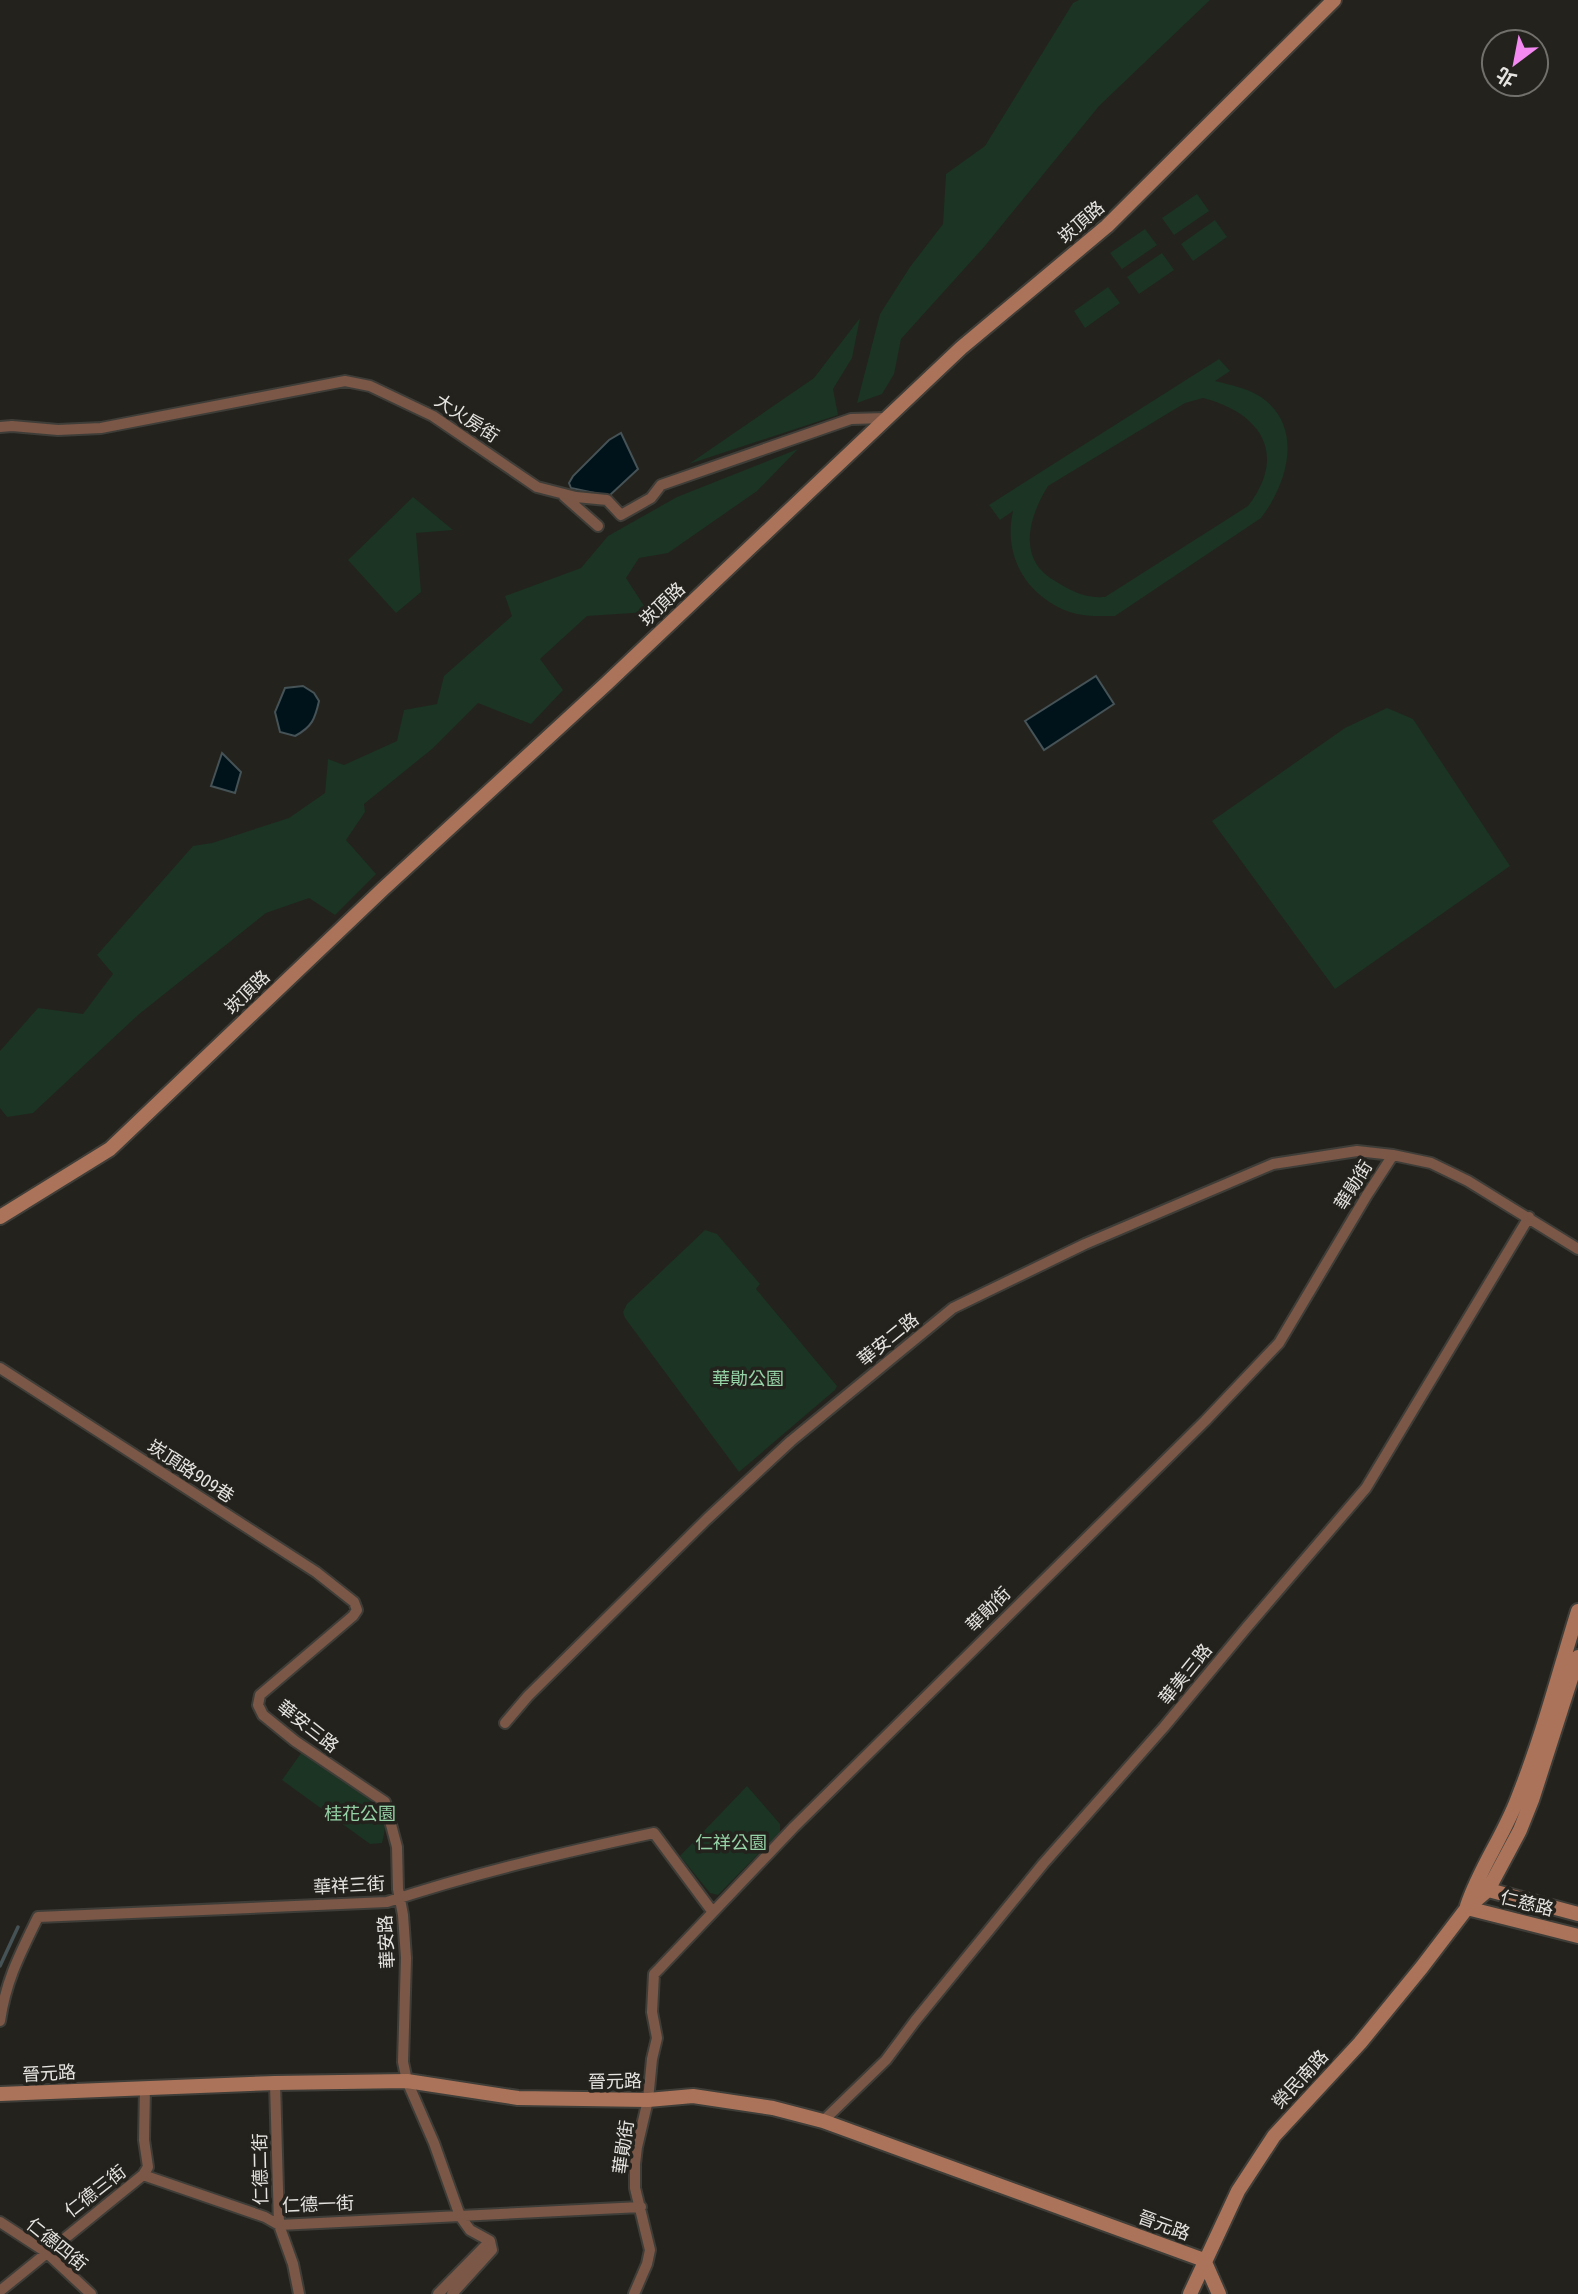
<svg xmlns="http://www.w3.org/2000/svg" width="1578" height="2294" font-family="'Roboto Condensed','Noto Sans TC',sans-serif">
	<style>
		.green { fill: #1b3423; fill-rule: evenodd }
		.water { fill: #00131b; stroke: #455256; stroke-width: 2 }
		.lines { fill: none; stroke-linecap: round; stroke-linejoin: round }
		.stream { stroke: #455256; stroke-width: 3.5 }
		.street-casing { stroke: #3f3d38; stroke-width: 14 }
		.secondary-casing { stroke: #3f3d38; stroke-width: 18 }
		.street { stroke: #7a5747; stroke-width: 10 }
		.secondary { stroke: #ab745a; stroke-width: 14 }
		.labels { text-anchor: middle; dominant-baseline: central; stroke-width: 7; stroke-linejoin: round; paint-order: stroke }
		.street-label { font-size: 18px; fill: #e6e4e1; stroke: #24221d }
		.park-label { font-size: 18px; fill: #95d3a7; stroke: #24221d }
	</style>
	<rect width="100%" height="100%" fill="#24221d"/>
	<!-- green -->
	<path class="green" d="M1079 0H1210L1099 106 984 247 901 339 894 374 882 394 857 403 880 314 910 267 943 224 946 174 985 146 1073 3Z
		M1197 194 1209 211 1174 235 1162 218Z
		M1215 220 1227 237 1193 261 1181 244Z
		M1145 229 1157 245 1122 269 1110 253Z
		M1162 253 1174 270 1139 294 1127 277Z
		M1108 287 1120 303 1085 328 1074 311Z
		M860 318 852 358 833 389 838 415 689 464 814 378Z
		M1219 359 1230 371 1215 381C1231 385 1247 388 1261 397 1304 427 1288 483 1261 518L1115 616C1100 616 1082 617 1067 611 1025 594 1003 555 1013 511L1000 520 989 505ZM1203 398C1261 413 1288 454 1248 506L1105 597C1087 598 1075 593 1060 584 1054 580 1046 576 1042 571 1019 547 1033 510 1048 486L1185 403Z
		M798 449 757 491 668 553 639 558 626 578 648 612 587 616 540 659 563 690 531 724 478 703 432 749 364 804 365 812 346 840 376 874 335 915 309 898 266 913 138 1015 33 1113 7 1117 0 1108V1051L38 1008 83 1014 113 974 97 955 193 846 212 843 289 818 325 793 328 759 344 765 397 741 404 710 437 704 444 676 512 616 505 596 581 568 608 536 677 497Z
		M413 497 453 530 416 533 421 592 396 613 348 560Z
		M1387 708 1413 719 1510 866 1335 989 1212 821 1345 728Z
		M705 1230 717 1234 760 1284 756 1289 837 1386 835 1390 739 1472 625 1318 623 1312 627 1304Z
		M304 1749 378 1802C387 1814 386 1829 382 1843L370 1844 282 1780Z
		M747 1786 780 1824V1832L718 1895 710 1893 680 1856Z"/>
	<!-- water -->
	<path class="water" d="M621 433 638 469 609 496 571 488 569 483 573 476 609 440Z
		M1096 676 1114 704 1044 750 1025 721Z
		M303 686 314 693 319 701C315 719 312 727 295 736L280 732 275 712 285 688Z
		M222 753 241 772 235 793 211 786Z"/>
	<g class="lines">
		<!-- stream -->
		<path class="stream" d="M0 1966 18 1927"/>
		<!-- street casing -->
		<g class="street-casing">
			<path id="street" d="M0 427 12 426 58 430 101 428 345 381 370 386 433 416 537 487 576 497 607 500 621 515 651 498 661 485 851 419 886 418
				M564 496 598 526
				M0 1368 316 1572 354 1602 357 1610 353 1616 260 1695 258 1705 263 1715 295 1741 385 1802 397 1847 398 1889 403 1915 406 1958 403 2062 407 2081 434 2143 460 2216 641 2207
				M505 1723 528 1696 707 1519 791 1441 953 1308 1085 1244 1273 1164 1357 1151 1393 1155
				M0 2021C6 1980 20 1954 38 1917L387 1902C474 1873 565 1852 654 1833L712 1911
				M275 2083 279 2225 293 2264 299 2294
				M823 2121 886 2060 915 2021 1043 1864 1164 1727 1247 1627 1366 1488 1529 1217
				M143 2175 265 2217 279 2225 460 2216 470 2230 490 2241
				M0 2222 46 2252 91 2294
				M0 2291 143 2175 148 2167 144 2140 145 2088
				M438 2294 490 2241
				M452 2294 492 2250 490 2241
				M634 2294 647 2264 650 2250 635 2188V2164L637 2147 648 2100 652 2059 657 2038 652 2012 654 1974 659 1969 794 1827 1205 1421 1279 1343 1367 1195 1393 1155 1431 1163 1468 1181 1578 1249"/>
		</g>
		<!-- secondary casing -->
		<g class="secondary-casing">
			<path id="secondary" d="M0 1217 110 1149 383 889 606 684 961 348 1107 226 1334 0
				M1481 1888 1578 1914
				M1467 1906C1480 1867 1505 1834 1519 1795 1543 1735 1559 1672 1578 1611
				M1467 1908 1578 1936
				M0 2094 275 2083 407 2081 518 2098 648 2100 693 2096 773 2108 823 2121 1204 2260
				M1204 2260 1219 2294
				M1190 2294 1238 2191 1274 2136 1360 2043 1422 1967 1467 1908 1488 1890 1520 1830 1532 1800 1578 1657"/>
		</g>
		<!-- street -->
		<use href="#street" class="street"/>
		<!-- secondary -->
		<use href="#secondary" class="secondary"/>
	</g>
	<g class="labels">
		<!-- street labels -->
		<g class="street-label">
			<text transform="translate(1081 222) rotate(-41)">崁頂路</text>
			<text transform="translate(467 418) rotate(33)">大火房街</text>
			<text transform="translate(662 604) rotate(-43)">崁頂路</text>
			<text transform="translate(247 992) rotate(-44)">崁頂路</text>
			<text transform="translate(1353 1185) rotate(-58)">華勛街</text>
			<text transform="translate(888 1339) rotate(-39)">華安二路</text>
			<text transform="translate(191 1471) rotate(33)">崁頂路909巷</text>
			<text transform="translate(988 1609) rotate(-45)">華勛街</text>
			<text transform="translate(1185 1674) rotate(-51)">華美三路</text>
			<text transform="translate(308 1726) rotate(38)">華安三路</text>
			<text transform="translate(349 1885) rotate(-3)">華祥三街</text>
			<text transform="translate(1527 1903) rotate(14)">仁慈路</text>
			<text transform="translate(386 1942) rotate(-93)">華安路</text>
			<text transform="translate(49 2073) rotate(-3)">晉元路</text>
			<text transform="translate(1300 2079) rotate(-47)">榮民南路</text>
			<text transform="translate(615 2081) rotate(-1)">晉元路</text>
			<text transform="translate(623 2147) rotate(-82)">華勛街</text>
			<text transform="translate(260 2169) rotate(-91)">仁德二街</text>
			<text transform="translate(95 2191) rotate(-38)">仁德三街</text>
			<text transform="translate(318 2204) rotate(-2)">仁德一街</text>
			<text transform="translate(1164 2225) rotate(20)">晉元路</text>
			<text transform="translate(57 2244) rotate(39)">仁德四街</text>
		</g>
		<!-- park labels -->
		<g class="park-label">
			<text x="748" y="1378">華勛公園</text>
			<text x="360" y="1813">桂花公園</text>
			<text x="731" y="1842">仁祥公園</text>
		</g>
	</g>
	<!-- north arrow -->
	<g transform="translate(1515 63) rotate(212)"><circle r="33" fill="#24221d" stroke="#72706b" stroke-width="2"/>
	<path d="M0-5L12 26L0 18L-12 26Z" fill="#f389f1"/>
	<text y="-10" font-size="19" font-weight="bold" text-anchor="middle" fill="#e6e4e1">北</text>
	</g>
</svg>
